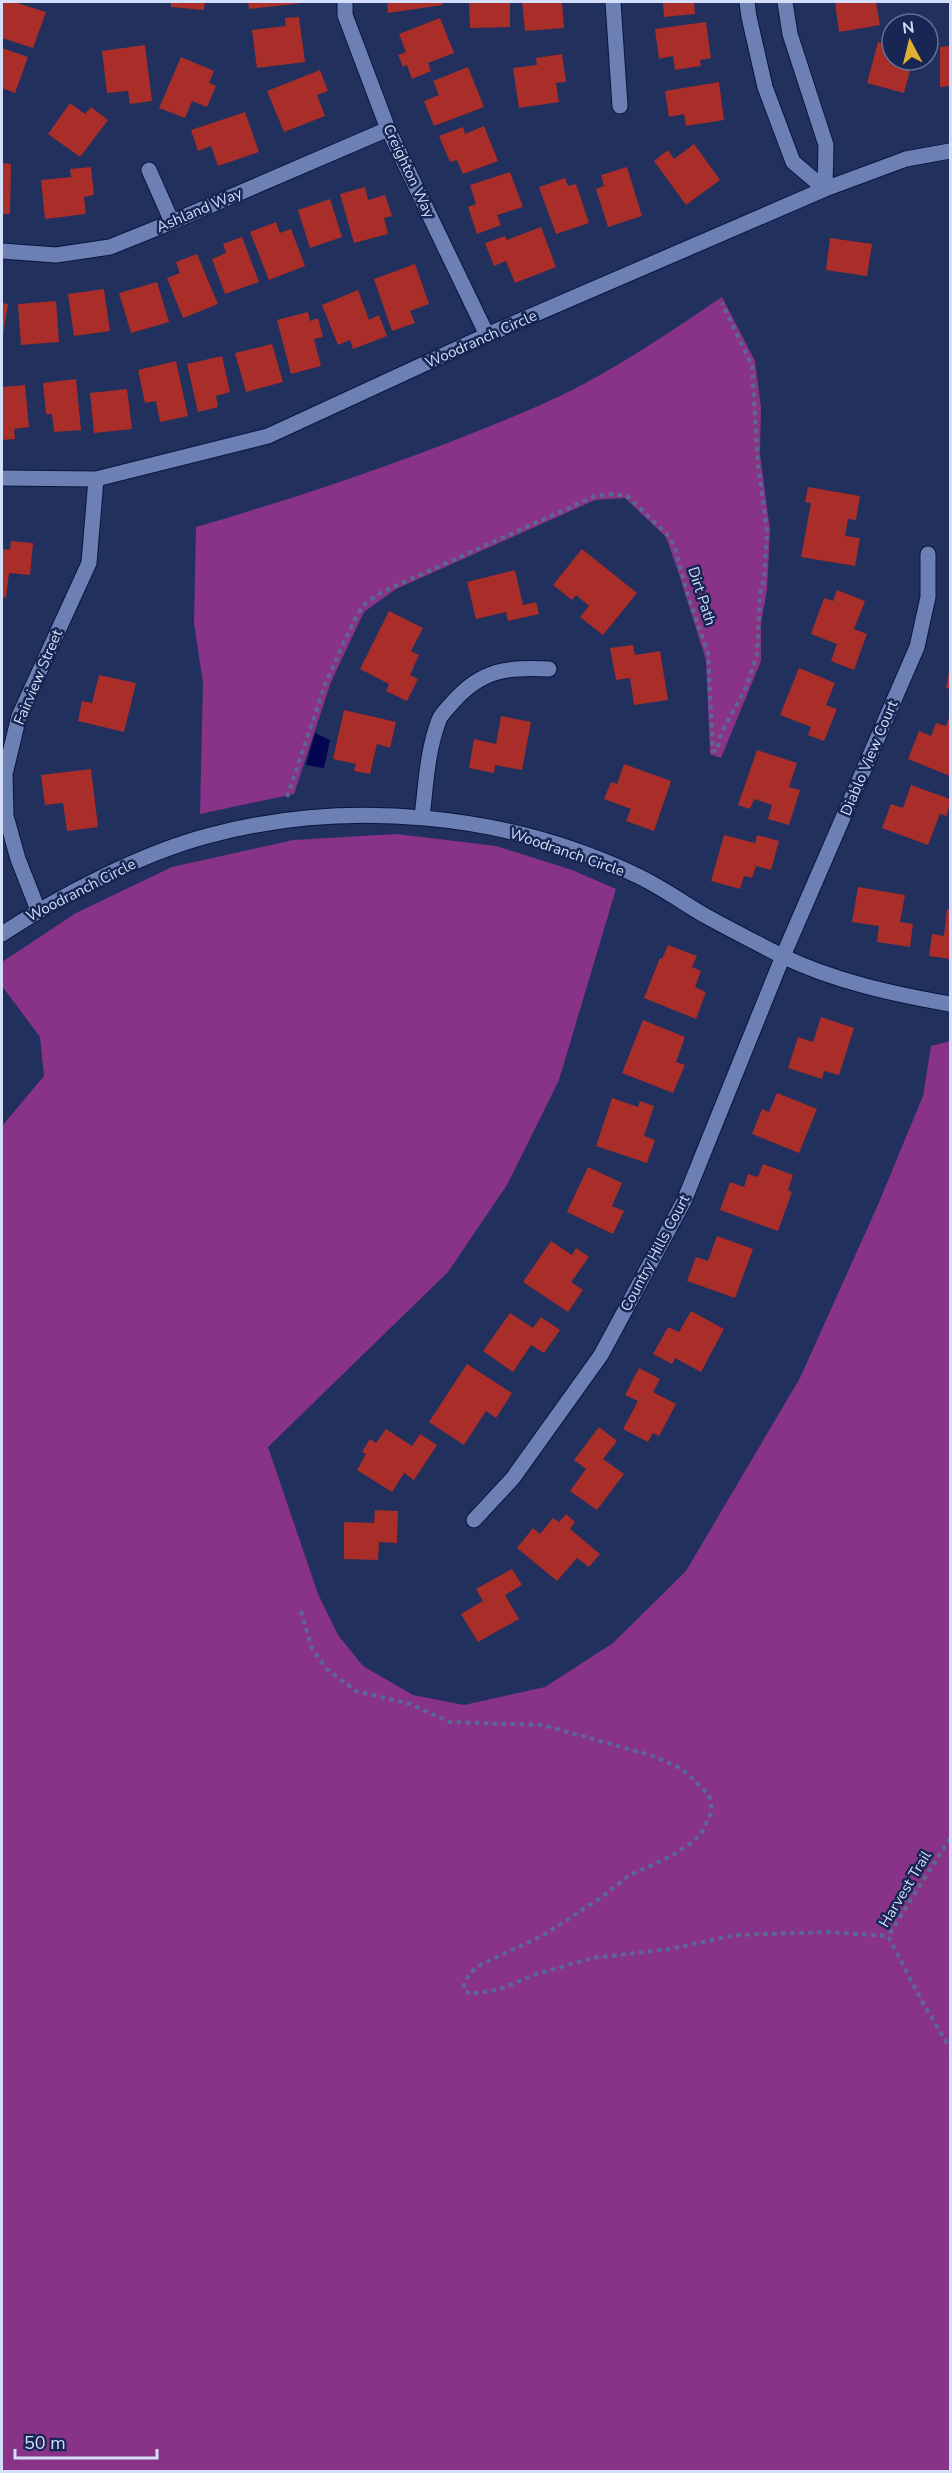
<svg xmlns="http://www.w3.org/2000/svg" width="952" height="2473" font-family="'Nunito Sans',sans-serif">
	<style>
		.green { fill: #838 }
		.water { fill: #040551 }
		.building { fill: #a92d28 }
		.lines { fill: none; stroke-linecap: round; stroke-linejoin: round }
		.minor-casing { stroke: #0a1641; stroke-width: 17 }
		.path { stroke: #5b6990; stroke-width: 4; stroke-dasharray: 4.5 4.5; stroke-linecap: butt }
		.minor { stroke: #6c80b4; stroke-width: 15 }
		.labels { text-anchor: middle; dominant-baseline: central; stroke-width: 5; stroke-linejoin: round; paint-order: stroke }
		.street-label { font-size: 15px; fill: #d2defa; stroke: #172652 }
	</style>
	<rect width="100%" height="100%" fill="#21305d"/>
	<!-- green -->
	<path class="green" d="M722 297 755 361 761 407 760 454 770 530 767 589 761 624V661L721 758 710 754 706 660 678 571 666 537 625 498 595 500 396 589 364 612 331 682 294 794 200 814 203 683 194 623 196 527C312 493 427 454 538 406 603 378 664 336 722 297Z
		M397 834 496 846 572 870 616 889 559 1080 507 1185 448 1272 268 1447 318 1594 338 1635 363 1666 413 1695 464 1705 545 1687 613 1643 686 1571 800 1378 877 1207 923 1096 931 1046 950 1041V2471H2V1126L44 1076 40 1037 2 986V962L76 913 172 867 293 840Z"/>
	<!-- water -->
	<path class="water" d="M315 733 330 740 324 768 306 765Z"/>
	<!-- building -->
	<path class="building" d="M2 2H14L46 12 33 48 2 38Z
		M171 2H205L204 10 171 7Z
		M248 2H303V3L249 9Z
		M387 2H442L443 5 388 13Z
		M469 2H510V27L470 28Z
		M522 2H562L564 28 525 31Z
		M663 2H694L695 14 664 17Z
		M835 2H876L880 25 839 32Z
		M299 17 305 62 257 68 252 30 286 26 285 18Z
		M440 18 454 53 428 63 431 71 412 79 407 65 403 67 398 55 406 52 399 34Z
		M706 22 711 58 700 60 701 66 675 70 673 56 659 59 655 29Z
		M878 42 892 45V60H923L922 66 912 63 904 93 867 83Z
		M145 45 152 101 130 104 128 91 107 93 102 51Z
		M950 46V86L940 87V47Z
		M2 48 28 57 15 93 2 88Z
		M562 54 566 82 556 83 559 102 519 108 513 68 537 65 536 58Z
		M181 57 214 71 209 83 216 86 207 107 192 101 185 118 159 108Z
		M468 67 484 107 434 126 424 101 439 95 433 81Z
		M320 70 328 91 317 95 325 116 284 132 267 91Z
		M719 82 724 120 686 126 684 114 669 117 665 91Z
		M70 103 85 114 91 107 108 120 80 157 48 134Z
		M245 112 259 152 218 166 211 146 198 151 191 130Z
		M484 126 498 161 463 174 457 160 450 162 439 136 463 127 465 134Z
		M694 144 720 180 686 205 654 161 668 150 674 159Z
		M2 163 11 164 10 214H2Z
		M91 167 94 195 84 197 86 214 45 219 41 180 71 177 70 169Z
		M627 167 642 216 608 227 596 189 604 186 601 175Z
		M510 172 523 207 497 215 501 225 477 234 468 207 476 204 470 185Z
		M565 178 568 186 576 184 589 223 556 234 539 187Z
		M365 187 368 200 385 195 392 216 384 218 388 234 354 243 340 194Z
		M330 199 342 237 310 248 298 210Z
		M276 222 280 233 291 229 305 266 269 280 250 232Z
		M541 227 556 267 515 283 506 261 494 266 485 243 505 236 507 240Z
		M242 237 259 282 225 294 212 259 226 253 223 244Z
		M830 238 872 244 867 276 826 270Z
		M197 254 218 304 183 318 167 278 180 273 176 262Z
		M415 264 429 304 410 311 415 323 392 331 374 279Z
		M157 282 169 322 131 333 119 293Z
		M104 289 110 331 74 336 68 294Z
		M358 290 369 320 379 315 387 336 353 349 350 340 338 345 322 305Z
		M56 301 59 342 21 345 18 304Z
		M2 303 8 304 3 335H2Z
		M308 312 310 321 318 318 323 337 314 339 321 366 291 374 277 320Z
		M272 344 283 382 246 392 235 353Z
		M222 356 230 392 216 396 218 407 198 412 187 364Z
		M176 361 188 416 160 422 156 401 145 403 138 370Z
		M76 379 81 430 54 432 52 414H46L43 383Z
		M25 385 29 427 14 429 15 439 2 440V387Z
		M127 389 132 429 94 433 90 393Z
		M808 487 860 496 856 520 848 519 845 536 860 538 855 566 801 557 811 503 805 502Z
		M11 541 33 543 30 575 9 573 6 598 2 597V549L10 550Z
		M582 549 637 593 603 635 580 617 589 606 576 595 572 600 553 585Z
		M515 570 523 605 536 602 539 614 508 621 506 612 476 619 467 582Z
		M837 590 865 601 854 629 867 634 854 670 831 661 837 644 811 634 824 598 833 601Z
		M389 611 423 628 411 651 419 655 410 675 418 679 407 701 386 691 389 684 360 669Z
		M633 645 635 655 660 651 668 700 634 705 630 678 616 680 610 648Z
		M799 668 835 683 826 705 837 709 824 741 808 735 811 727 780 715Z
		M949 672H950V689L946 688Z
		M99 675 136 683 124 732 78 721 82 701 92 703Z
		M344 710 396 722 390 748 377 744 370 774 354 771 356 764 333 759Z
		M950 715V776L908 759 919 731 931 736 936 723 946 726Z
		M501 716 531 722 522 770 495 765 494 773 469 768 474 739 496 744Z
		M757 750 797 763 789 787 800 790 789 825 768 819 772 805 754 799 750 809 738 805Z
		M624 764 671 781 654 831 626 821 631 809 604 799 611 782 617 784Z
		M91 769 98 827 67 831 63 803 45 805 41 775Z
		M911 785 950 799 947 816 940 814 928 845 882 828 891 804 903 808Z
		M724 835 755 843 757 835 779 841 771 870 756 866 752 878 744 876 740 889 711 881Z
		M858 887 905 895 900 922 913 924 910 947 877 942 879 926 852 922Z
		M947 909 950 910V959L929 956 932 934 944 936Z
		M668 945 697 956 692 967 701 971 695 987 706 992 696 1019 644 998 660 958 662 959Z
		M821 1017 854 1028 839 1075 824 1071 822 1079 788 1068 798 1037 813 1042Z
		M643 1020 685 1037 676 1062 685 1065 673 1093 622 1073Z
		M777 1093 817 1109 799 1153 752 1134 762 1109 769 1112Z
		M612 1098 638 1107 640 1101 654 1106 644 1136 655 1140 647 1163 596 1146Z
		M763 1164 793 1175 788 1190 792 1192 778 1231 720 1210 730 1182 744 1187 748 1174 758 1177Z
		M588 1167 622 1183 612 1206 624 1211 613 1234 567 1212Z
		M717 1236 753 1249 735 1298 687 1281 696 1257 708 1261Z
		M551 1241 572 1255 576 1248 589 1257 571 1282 583 1290 568 1312 523 1282Z
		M691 1311 724 1329 701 1372 675 1358 672 1364 653 1354 668 1327 679 1332Z
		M510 1313 533 1328 541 1317 560 1330 544 1353 531 1345 513 1372 483 1351Z
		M467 1364 512 1393 496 1418 486 1411 464 1445 429 1422Z
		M639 1368 660 1379 653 1392 676 1404 659 1436 653 1433 648 1442 623 1429 638 1401 625 1395Z
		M599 1427 617 1441 603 1459 624 1474 597 1510 570 1491 586 1469 574 1460Z
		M386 1429 412 1446 420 1434 437 1445 414 1480 404 1473 392 1492 357 1470 366 1454 362 1452 370 1439 376 1443Z
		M375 1510 398 1511 397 1543 379 1542 378 1560 344 1559V1522L374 1523Z
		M566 1514 575 1522 570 1529 600 1554 589 1567 577 1558 557 1581 517 1548 533 1528 540 1534 553 1518 559 1522Z
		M512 1569 522 1585 505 1595 519 1619 478 1642 461 1614 483 1601 476 1589Z"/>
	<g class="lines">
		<!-- minor casing -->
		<g class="minor-casing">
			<path id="minor" d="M345 2V15L388 129 487 335
				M613 2 620 106
				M747 2 749 17 765 87 793 162 825 189
				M785 2 790 34 826 145 825 189
				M149 170 172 222
				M2 251 56 255 110 247 172 222 388 129
				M2 478 96 479 268 436 487 335 825 189 906 159 950 151
				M422 817C426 785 427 751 439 720 441 714 448 708 453 702 482 669 508 667 549 669
				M38 910 18 859 6 816 5 774 19 716 89 563 96 479
				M2 934C60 896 140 854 207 836 347 798 507 813 638 876 661 887 682 902 704 915 729 929 755 942 780 955 833 981 893 994 950 1004
				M474 1520 513 1478 601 1355 684 1201 783 956 917 647 928 597V554"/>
		</g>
		<!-- path -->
		<path class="path" d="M287 797 326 682 344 642 358 613 366 603 382 592 595 496 613 494 627 496 666 533 674 545 688 596 708 653 713 751H717L721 734 747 685 757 654 760 594 764 579 767 532 758 465 752 366 722 303
			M301 1611 311 1646 318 1657 327 1669 356 1691 410 1704 450 1722 543 1725 650 1755 676 1766 688 1774 708 1794 711 1800V1813L702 1832 693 1842 671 1856 628 1876 602 1897 544 1935 482 1964 471 1972 464 1983V1990L470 1994 497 1990 537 1974 592 1958 670 1949 735 1935 829 1932 888 1936
			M950 1838 888 1936 924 2005 950 2048"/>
		<!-- minor -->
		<use href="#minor" class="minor"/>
	</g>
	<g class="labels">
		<!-- street labels -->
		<g class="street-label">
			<text transform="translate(409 171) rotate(65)">Creighton Way</text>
			<text transform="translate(199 210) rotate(-23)">Ashland Way</text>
			<text transform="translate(481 339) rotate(-24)">Woodranch Circle</text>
			<text transform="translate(702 596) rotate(72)">Dirt Path</text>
			<text transform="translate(38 677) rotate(-67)">Fairview Street</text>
			<text transform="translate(869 758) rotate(-67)">Diablo View Court</text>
			<text transform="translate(567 852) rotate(19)">Woodranch Circle</text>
			<text transform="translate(81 890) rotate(-27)">Woodranch Circle</text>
			<text transform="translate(655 1253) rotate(-62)">Country Hills Court</text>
			<text transform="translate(905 1889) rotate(-59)">Harvest Trail</text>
		</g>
	</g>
	<!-- border -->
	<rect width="952" height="2473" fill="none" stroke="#d2defa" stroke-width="6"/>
	<!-- north arrow -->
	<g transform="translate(910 42) rotate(353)"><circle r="28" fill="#172652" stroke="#627095" stroke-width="1.5"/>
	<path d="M0-4.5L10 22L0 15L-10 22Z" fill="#deb133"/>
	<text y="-9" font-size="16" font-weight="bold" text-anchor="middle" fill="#d2defa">N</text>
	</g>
	<!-- scale -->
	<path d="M15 2449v9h142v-9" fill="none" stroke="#d2defa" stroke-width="3"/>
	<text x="24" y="2449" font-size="18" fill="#d2defa" stroke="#172652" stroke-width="4.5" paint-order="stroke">50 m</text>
</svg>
